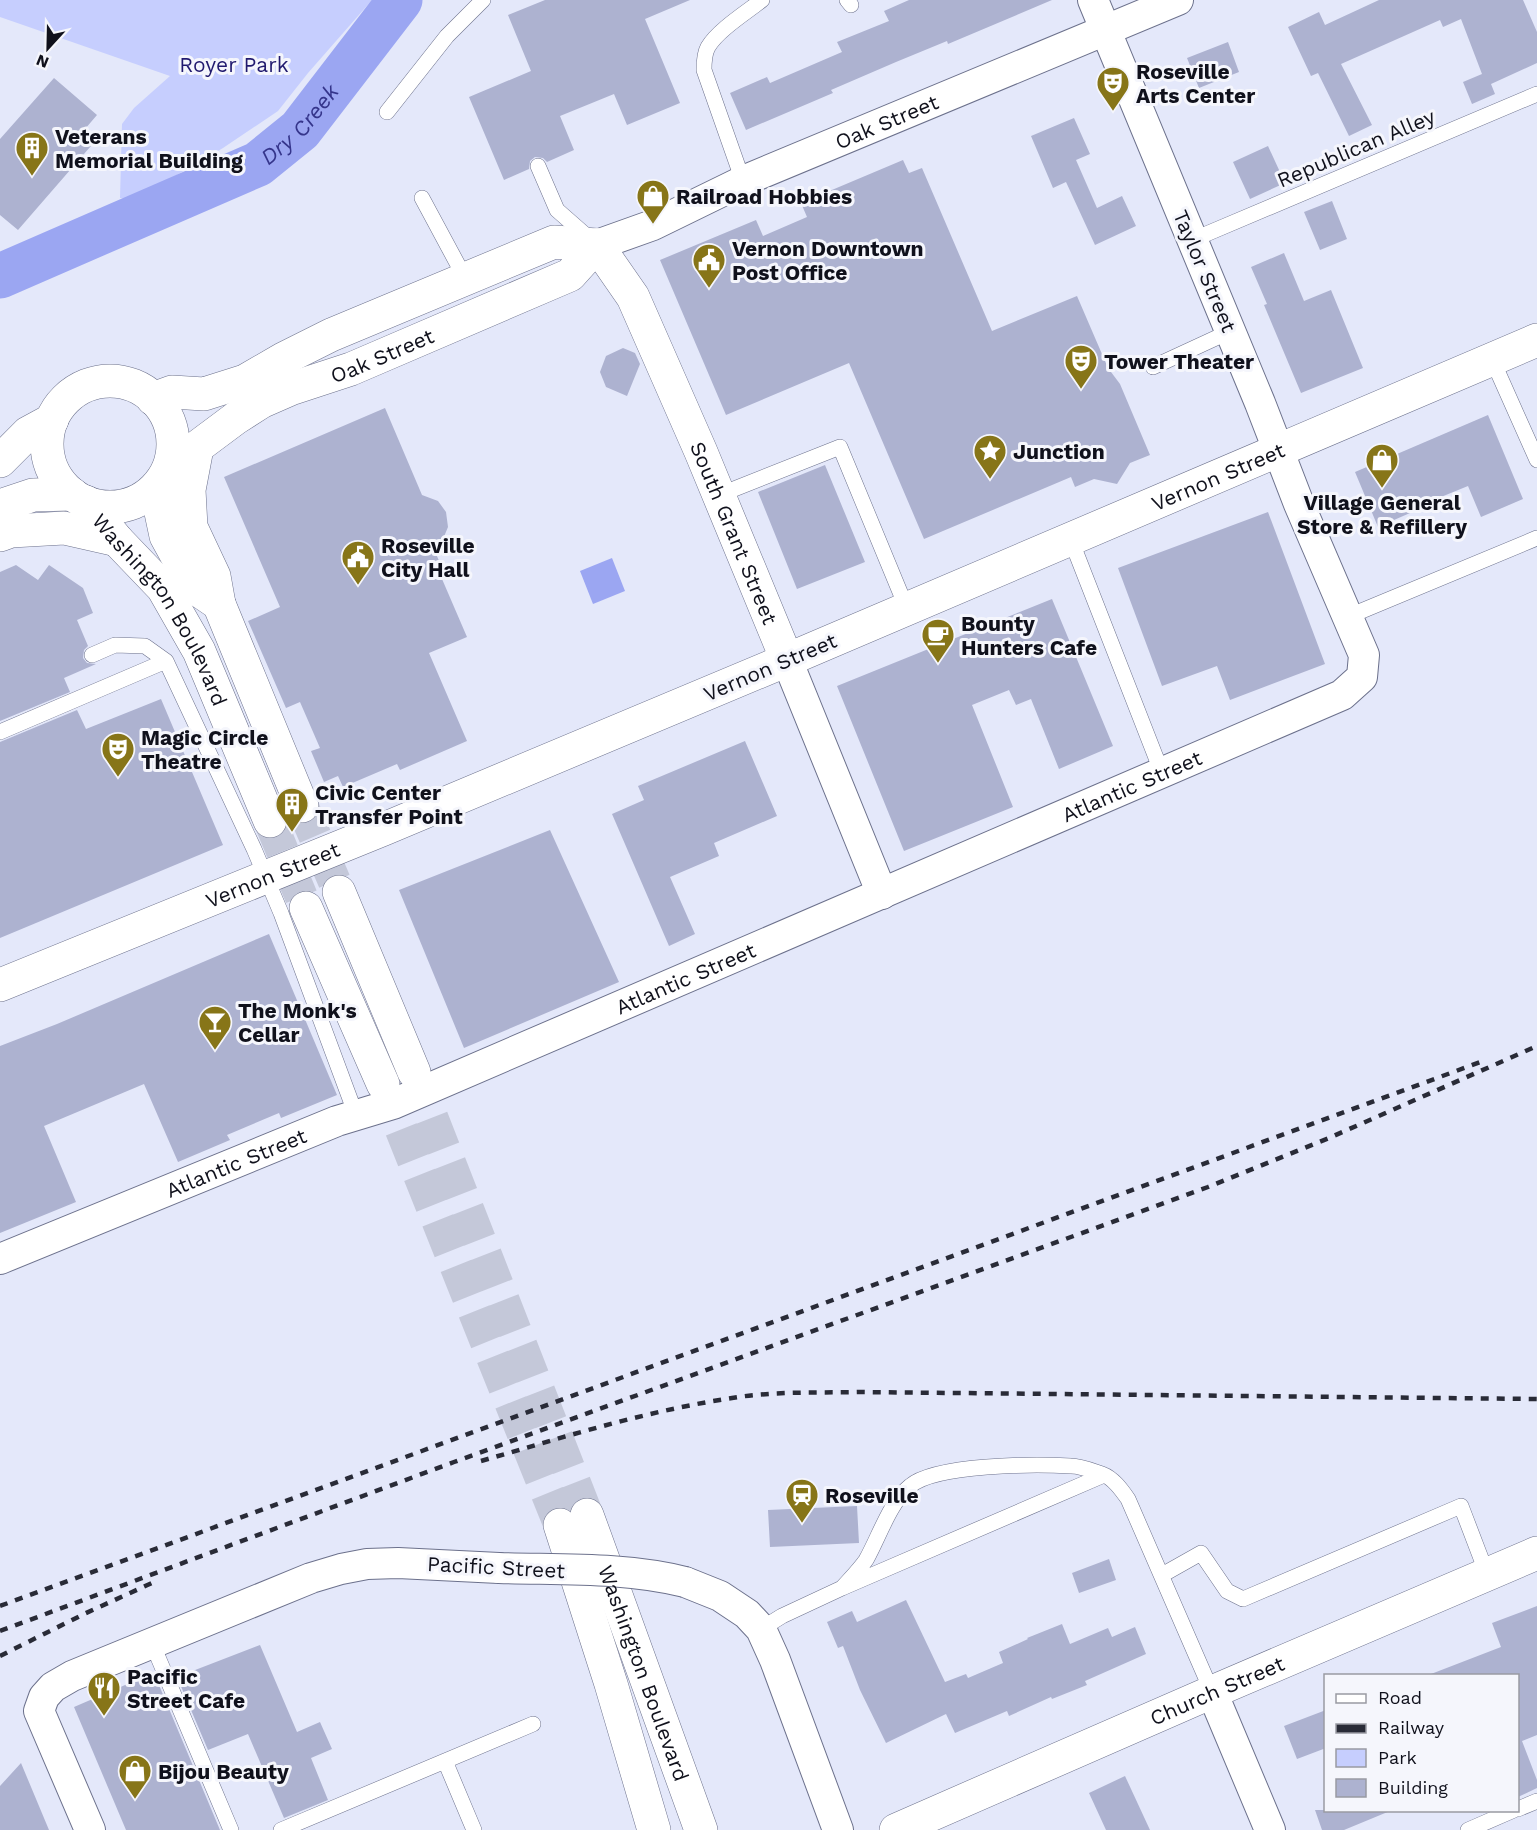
<svg xmlns="http://www.w3.org/2000/svg" width="1537" height="1830" font-family="'Work Sans',sans-serif">
	<style>
		.green { fill: #c6cefe }
		.water { fill: #9ba6f2 }
		.lines { fill: none; stroke-linecap: round; stroke-linejoin: round }
		.river { stroke: #9ba6f2; stroke-width: 45 }
		.building { fill: #adb2d0 }
		.secondary-tunnel { stroke: #c4c8d9; stroke-width: 33; stroke-dasharray: 33 16; stroke-linecap: butt }
		.service-casing { stroke: #6c718c; stroke-width: 16 }
		.minor-casing { stroke: #6c718c; stroke-width: 32 }
		.tertiary-casing { stroke: #6c718c; stroke-width: 34 }
		.secondary-casing { stroke: #6c718c; stroke-width: 34 }
		.service { stroke: #fff; stroke-width: 15 }
		.minor { stroke: #fff; stroke-width: 30 }
		.tertiary { stroke: #fff; stroke-width: 33 }
		.secondary { stroke: #fff; stroke-width: 33 }
		.rail { stroke: #292b37; stroke-width: 4.5; stroke-dasharray: 8 8; stroke-linecap: butt }
		.minor-bridge-casing { stroke: #6c718c; stroke-width: 32; stroke-linecap: butt }
		.minor-bridge { stroke: #fff; stroke-width: 30 }
		.labels { text-anchor: middle; dominant-baseline: central; stroke-width: 6; stroke-linejoin: round; paint-order: stroke }
		.park-label { font-size: 21px; fill: #211a6f; stroke: #f5f6fc }
		.poi-label { font-size: 21px; font-weight: bold; fill: #10111c; stroke: #f5f6fc; text-anchor: start }
		.street-label { font-size: 21px; fill: #10111c; stroke: #f5f6fc }
		.water-label { font-size: 22px; font-style: italic; fill: #35358b; stroke: #f5f6fc }
	</style>
	<rect width="100%" height="100%" fill="#e4e8fa"/>
	<!-- green -->
	<path class="green" d="M0 0H372L308 73 278 111 223 148 134 200 120 198 122 124 134 108 170 76 0 17Z"/>
	<!-- water -->
	<path class="water" d="M612 558 625 591 593 604 580 571Z"/>
	<g class="lines">
		<!-- river -->
		<path class="river" id="s1" d="M0 276 258 164 300 130 400 0"/>
	</g>
	<!-- building -->
	<path class="building" d="M545 0H690L645 19 680 103 627 125 614 94 560 116 574 150 547 162 543 158 535 157 530 161 529 169 504 180 469 97 531 71 508 15Z
		M909 0H1052L948 44 947 41 896 62 831 90 833 93 746 130 730 93 767 77 770 83 842 52 837 42 889 21 884 11Z
		M1379 0H1523L1537 32V63L1491 84 1495 94 1472 104 1463 82 1482 74 1461 19 1443 27 1440 20 1341 64 1372 125 1349 136 1318 73 1311 76 1288 27 1319 12 1325 25Z
		M1228 42 1239 72 1199 88 1187 58Z
		M54 78 97 115 85 129 97 139 18 230 0 215V139Z
		M1074 118 1090 154 1076 160 1097 208 1122 196 1136 226 1095 245 1066 182 1053 188 1031 136Z
		M1268 146 1285 183 1250 199 1233 162Z
		M903 160 909 173 922 168 992 331 1077 296 1108 368 1120 384 1150 455 1130 463 1117 484 1094 479 1075 487 1071 477 924 539 849 363 726 415 660 260 756 220 763 236 807 217 801 203Z
		M1332 201 1347 239 1320 250 1304 212Z
		M1284 253 1304 301 1331 290 1363 368 1301 393 1264 305 1267 304 1251 267Z
		M623 348 635 353 640 364 627 396 606 387 600 372 606 356Z
		M385 408 422 495 438 501 446 512 448 527 443 539 433 547 440 563 436 565 467 637 429 653 467 741 400 770 397 764 343 787 338 776 324 782 311 751 320 748 300 702 286 708 248 621 280 607 224 477Z
		M1488 415 1523 499 1481 517 1468 486 1409 510 1410 513 1378 527 1355 472Z
		M825 465 865 562 797 589 758 492Z
		M1268 512 1325 664 1230 700 1217 666 1162 686 1118 568Z
		M16 565 38 580 49 565 83 588 93 613 77 620 88 646 84 650 83 658 87 663 96 664 64 678 70 692 0 721V572Z
		M1052 599 1113 746 1059 769 1031 699 1016 705 1009 690 972 705 1013 807 904 851 837 686Z
		M161 699 223 845 0 938V742L77 710 86 729Z
		M745 741 777 816 714 843 719 856 670 877 695 934 669 946 612 814 644 800 638 786Z
		M550 830 619 982 464 1048 399 890Z
		M269 934 337 1095 281 1118 279 1113 227 1135 230 1140 178 1162 144 1084 44 1126 76 1202 0 1233V1046L57 1024Z
		M857 1506 859 1543 770 1547 768 1510Z
		M1109 1559 1116 1580 1079 1593 1072 1573Z
		M906 1600 945 1682 966 1674 968 1678 1003 1663 999 1652 1028 1639 1027 1638 1062 1624 1070 1644 1108 1628 1112 1637 1135 1627 1146 1654 1085 1681 1087 1685 1052 1699 1051 1697 1009 1716 1007 1711 955 1733 946 1714 886 1743 860 1690 843 1646 838 1648 827 1622 852 1611 857 1622Z
		M1537 1606V1735L1522 1741 1537 1780V1788L1518 1797V1676H1431V1674L1501 1647 1492 1623Z
		M260 1645 297 1732 320 1722 332 1749 311 1758 328 1800 284 1818 248 1734 208 1750 177 1677Z
		M153 1673 159 1685 220 1830H126L74 1707Z
		M1326 1710V1748L1297 1759 1284 1726Z
		M21 1763 49 1830H0V1786Z
		M1125 1776 1150 1830H1106L1089 1793Z
		M1315 1810H1390V1811L1344 1830H1322Z"/>
	<g class="lines">
		<!-- secondary-tunnel -->
		<path class="secondary-tunnel" d="M302 806 339 892
			M270 821 306 908
			M414 1072 587 1515
			M383 1084 560 1525"/>
		<!-- service casing -->
		<g class="service-casing">
			<path id="service" d="M847 0 851 5
				M387 112 447 36 483 0
				M538 166 557 210 590 239
				M743 181 704 70C704 63 704 54 708 47 718 30 747 12 762 0
				M422 198 465 278
				M1192 240 1537 94
				M1492 359 1537 460
				M1153 367 1231 331
				M719 495 840 447 907 609
				M1071 540 1162 773
				M1347 617 1537 538
				M92 655 115 645 145 646 166 661
				M0 732 166 661 254 849 281 913 356 1115
				M1162 1575 1201 1553 1227 1591 1243 1599 1461 1506 1487 1574
				M842 1588C850 1579 859 1570 866 1560 879 1537 890 1502 910 1486 936 1464 1035 1464 1071 1466 1081 1466 1093 1471 1102 1474 1113 1478 1121 1489 1128 1499L1212 1692
				M761 1629 782 1616 842 1588 1104 1475
				M152 1643 231 1830
				M445 1761 474 1830
				M1518 1809 1537 1801
				M281 1830 533 1724
				M1468 1830 1514 1810"/>
		</g>
		<!-- minor casing -->
		<g class="minor-casing">
			<g id="minor">
				<path id="s2" d="M597 245 653 225 743 181 1178 0"/>
				<path d="M787 660 882 894"/>
				<path id="s3" d="M0 1259 337 1121 393 1104 1342 695 1362 677 1364 655 1299 504 1260 403 1093 0"/>
				<path d="M685 1582 720 1596 747 1614 761 1629 775 1660 838 1830"/>
				<path d="M1212 1692 1270 1830"/>
				<path d="M90 1830 39 1711 44 1697 53 1687 72 1676 311 1578 341 1569 367 1564 398 1563 499 1568"/>
			</g>
		</g>
		<!-- tertiary casing -->
		<g class="tertiary-casing">
			<g id="tertiary">
				<path id="s4" d="M0 985 384 829 787 660"/>
				<path id="s5" d="M896 1830 1212 1692 1537 1553"/>
			</g>
		</g>
		<!-- secondary casing -->
		<g class="secondary-casing">
			<g id="secondary">
				<path id="s6" d="M597 245 633 297 701 452 787 660 1537 340"/>
				<circle cx="110" cy="444" r="63"/>
				<path d="M153 399 172 392 204 394 245 381 283 359 331 335 554 242 597 245"/>
				<path d="M197 448 189 490 191 527 214 576 219 604"/>
				<path d="M0 461 28 433 52 420"/>
				<path id="s7" d="M169 468 236 418 261 402 293 388 351 369 570 275 597 245"/>
				<path d="M162 483 159 503 166 536 194 587 219 604 302 806"/>
				<path id="s8" d="M86 502 117 540 163 588 199 651 270 821"/>
				<path d="M0 506 33 495 72 494"/>
				<path d="M0 535 11 531 64 528 117 540"/>
				<path d="M339 892 414 1072"/>
				<path d="M306 908 383 1084"/>
				<path id="s9" d="M587 1515 701 1830"/>
				<path d="M560 1525 611 1684 654 1830"/>
			</g>
		</g>
		<!-- service -->
		<use href="#service" class="service"/>
		<!-- minor -->
		<use href="#minor" class="minor"/>
		<!-- tertiary -->
		<use href="#tertiary" class="tertiary"/>
		<!-- secondary -->
		<use href="#secondary" class="secondary"/>
		<!-- rail -->
		<path class="rail" d="M481 1461C564 1437 646 1411 732 1398 774 1391 817 1393 860 1392L1537 1399
			M0 1606 1486 1060
			M0 1631 454 1462 1208 1187 1329 1138 1537 1046
			M0 1656 84 1614 154 1582"/>
		<!-- minor-bridge casing -->
		<g class="minor-bridge-casing">
			<path id="minor-bridge" d="M499 1568C560 1570 625 1567 685 1582"/>
		</g>
		<!-- minor-bridge -->
		<use href="#minor-bridge" class="minor-bridge"/>
	</g>
	<!-- icons -->
	<defs>
		<g id="theatre-pin" transform="scale(1.725)"><path d="M0 17L-7.5 6A9.5 9.5 0 1 1 7.5 6Z" fill="#877518" stroke="#f5f6fc"/><path d="M-5-5.5Q0-4 5-5.5V0Q5 5 0 6Q-5 5-5 0ZM-3.3-2.5H-1v1.5H-3.3ZM1-2.5H3.3v1.5H1ZM-2.8 1Q0 5.5 2.8 1Z" fill="#fff"/></g>
		<g id="building-pin" transform="scale(1.725)"><path d="M0 17L-7.5 6A9.5 9.5 0 1 1 7.5 6Z" fill="#877518" stroke="#f5f6fc"/><path d="M-4-6H4V6H1V3H-1V6H-4ZM-2.5-4.3h1.7v1.8h-1.7ZM.8-4.3h1.7v1.8H.8ZM-2.5-1h1.7V.8h-1.7ZM.8-1h1.7V.8H.8Z" fill="#fff"/></g>
		<g id="shop-pin" transform="scale(1.725)"><path d="M0 17L-7.5 6A9.5 9.5 0 1 1 7.5 6Z" fill="#877518" stroke="#f5f6fc"/><path d="M-5-2.5h2.3a2.7 3.5 0 0 1 5.4 0H5L5.5 6h-11ZM-1.5-2.5h3a1.5 2.3 0 0 0-3 0Z" fill="#fff"/></g>
		<g id="civic-pin" transform="scale(1.725)"><path d="M0 17L-7.5 6A9.5 9.5 0 1 1 7.5 6Z" fill="#877518" stroke="#f5f6fc"/><path d="M-.6-6.5H3V-4.5H.6V-3L4-1V1h2V6H-6V1h2V-1L-.6-3ZM-1.2 2.5V6h2.4V2.5Z" fill="#fff"/></g>
		<g id="sight-pin" transform="scale(1.725)"><path d="M0 17L-7.5 6A9.5 9.5 0 1 1 7.5 6Z" fill="#877518" stroke="#f5f6fc"/><path d="M0-6L1.8-2.2L6-1.7L2.9 1.2L3.7 5.4L0 3.3L-3.7 5.4L-2.9 1.2L-6-1.7L-1.8-2.2Z" fill="#fff"/></g>
		<g id="cafe-pin" transform="scale(1.725)"><path d="M0 17L-7.5 6A9.5 9.5 0 1 1 7.5 6Z" fill="#877518" stroke="#f5f6fc"/><path d="M-5.5-4.5H6V0H3Q3 3.5 0 3.5H-2.5Q-5.5 3.5-5.5 0ZM3-3.2v2h1.7v-2ZM-6 4.5H4V6H-6Z" fill="#fff"/></g>
		<g id="bar-pin" transform="scale(1.725)"><path d="M0 17L-7.5 6A9.5 9.5 0 1 1 7.5 6Z" fill="#877518" stroke="#f5f6fc"/><path d="M-6-5H6L.8 .8V4.5H3.5V6h-7V4.5H-.8V.8Z" fill="#fff"/></g>
		<g id="station-pin" transform="scale(1.725)"><path d="M0 17L-7.5 6A9.5 9.5 0 1 1 7.5 6Z" fill="#877518" stroke="#f5f6fc"/><path d="M-3-6H3Q5-6 5-4V2Q5 4 3 4L4.5 6H3L1.5 4h-3L-3 6H-4.5L-3 4Q-5 4-5 2V-4Q-5-6-3-6ZM-3.5-4v3h7v-3ZM-3.5 1v1.5H-2V1ZM2 1v1.5H3.5V1Z" fill="#fff"/></g>
		<g id="restaurant-pin" transform="scale(1.725)"><path d="M0 17L-7.5 6A9.5 9.5 0 1 1 7.5 6Z" fill="#877518" stroke="#f5f6fc"/><path d="M-5-6h1v4h1v-4h1v4h1v-4h1v5L-1.5 .5V6h-2V.5L-5-1ZM5-6V6H3V1.5H1.5Q1.5-4 5-6Z" fill="#fff"/></g>
	</defs>
	<g fill-rule="evenodd">
		<use href="#theatre-pin" x="1113" y="83"/>
		<use href="#building-pin" x="32" y="148"/>
		<use href="#shop-pin" x="653" y="196"/>
		<use href="#civic-pin" x="709" y="260"/>
		<use href="#theatre-pin" x="1081" y="361"/>
		<use href="#sight-pin" x="990" y="451"/>
		<use href="#shop-pin" x="1382" y="460"/>
		<use href="#civic-pin" x="358" y="557"/>
		<use href="#cafe-pin" x="938" y="635"/>
		<use href="#theatre-pin" x="118" y="749"/>
		<use href="#building-pin" x="292" y="804"/>
		<use href="#bar-pin" x="215" y="1022"/>
		<use href="#station-pin" x="802" y="1495"/>
		<use href="#restaurant-pin" x="104" y="1688"/>
		<use href="#shop-pin" x="135" y="1771"/>
	</g>
	<g class="labels">
		<!-- park labels -->
		<g class="park-label">
			<text x="234" y="64">Royer Park</text>
		</g>
		<!-- poi labels -->
		<g class="poi-label">
			<text x="1136" y="71">Roseville<tspan x="1136" dy="24">Arts Center</tspan></text>
			<text x="55" y="136">Veterans<tspan x="55" dy="24">Memorial Building</tspan></text>
			<text x="676" y="196">Railroad Hobbies</text>
			<text x="732" y="248">Vernon Downtown<tspan x="732" dy="24">Post Office</tspan></text>
			<text x="1104" y="361">Tower Theater</text>
			<text x="1013" y="451">Junction</text>
			<text x="1382" y="502" text-anchor="middle">Village General<tspan x="1382" dy="24">Store &amp; Refillery</tspan></text>
			<text x="381" y="545">Roseville<tspan x="381" dy="24">City Hall</tspan></text>
			<text x="961" y="623">Bounty<tspan x="961" dy="24">Hunters Cafe</tspan></text>
			<text x="141" y="737">Magic Circle<tspan x="141" dy="24">Theatre</tspan></text>
			<text x="315" y="792">Civic Center<tspan x="315" dy="24">Transfer Point</tspan></text>
			<text x="238" y="1010">The Monk's<tspan x="238" dy="24">Cellar</tspan></text>
			<text x="825" y="1495">Roseville</text>
			<text x="127" y="1676">Pacific<tspan x="127" dy="24">Street Cafe</tspan></text>
			<text x="158" y="1771">Bijou Beauty</text>
		</g>
		<!-- street labels -->
		<g class="street-label">
			<text stroke="none"><textPath href="#s2" startOffset="315">Oak Street</textPath></text>
			<text transform="translate(1356 148) rotate(-23)">Republican Alley</text>
			<text transform="translate(1205 271) rotate(67)">Taylor Street</text>
			<text stroke="none"><textPath href="#s7" startOffset="243">Oak Street</textPath></text>
			<text stroke="none"><textPath href="#s6" startOffset="926">Vernon Street</textPath></text>
			<text stroke="none"><textPath href="#s6" startOffset="320">South Grant Street</textPath></text>
			<text stroke="none"><textPath href="#s8" startOffset="132">Washington Boulevard</textPath></text>
			<text transform="translate(770 667) rotate(-23)">Vernon Street</text>
			<text stroke="none"><textPath href="#s3" startOffset="1227">Atlantic Street</textPath></text>
			<text stroke="none"><textPath href="#s4" startOffset="294">Vernon Street</textPath></text>
			<text stroke="none"><textPath href="#s3" startOffset="741">Atlantic Street</textPath></text>
			<text stroke="none"><textPath href="#s3" startOffset="255">Atlantic Street</textPath></text>
			<text transform="translate(496 1567) rotate(3)">Pacific Street</text>
			<text stroke="none"><textPath href="#s9" startOffset="168">Washington Boulevard</textPath></text>
			<text stroke="none"><textPath href="#s5" startOffset="350">Church Street</textPath></text>
		</g>
		<!-- water labels -->
		<g class="water-label">
			<text stroke="none"><textPath href="#s1" startOffset="339">Dry Creek</textPath></text>
		</g>
	</g>
	<!-- legend -->
	<rect x="1324" y="1674" width="195" height="138" fill="#f5f6fc" stroke="#999aa2" stroke-width="1.5"/>
	<rect x="1336" y="1694" width="30" height="9" fill="#ffffff" stroke="#999aa2" stroke-width="1.5"/>
	<text x="1378" y="1704" font-size="18" fill="#10111c">Road</text>
	<rect x="1336" y="1724" width="30" height="9" fill="#292b37" stroke="#999aa2" stroke-width="1.5"/>
	<text x="1378" y="1734" font-size="18" fill="#10111c">Railway</text>
	<rect x="1336" y="1749" width="30" height="18" fill="#c6cefe" stroke="#999aa2" stroke-width="1.5"/>
	<text x="1378" y="1764" font-size="18" fill="#10111c">Park</text>
	<rect x="1336" y="1779" width="30" height="18" fill="#adb2d0" stroke="#999aa2" stroke-width="1.5"/>
	<text x="1378" y="1794" font-size="18" fill="#10111c">Building</text>
	<!-- north arrow -->
	<g transform="translate(48 48) rotate(202)" stroke="#f5f6fc" stroke-width="4.5" paint-order="stroke">
	<path d="M0-4.5L10 22L0 15L-10 22Z" fill="#10111c"/>
	<text y="-9" font-size="16" font-weight="bold" text-anchor="middle" fill="#10111c">N</text>
	</g>
</svg>
